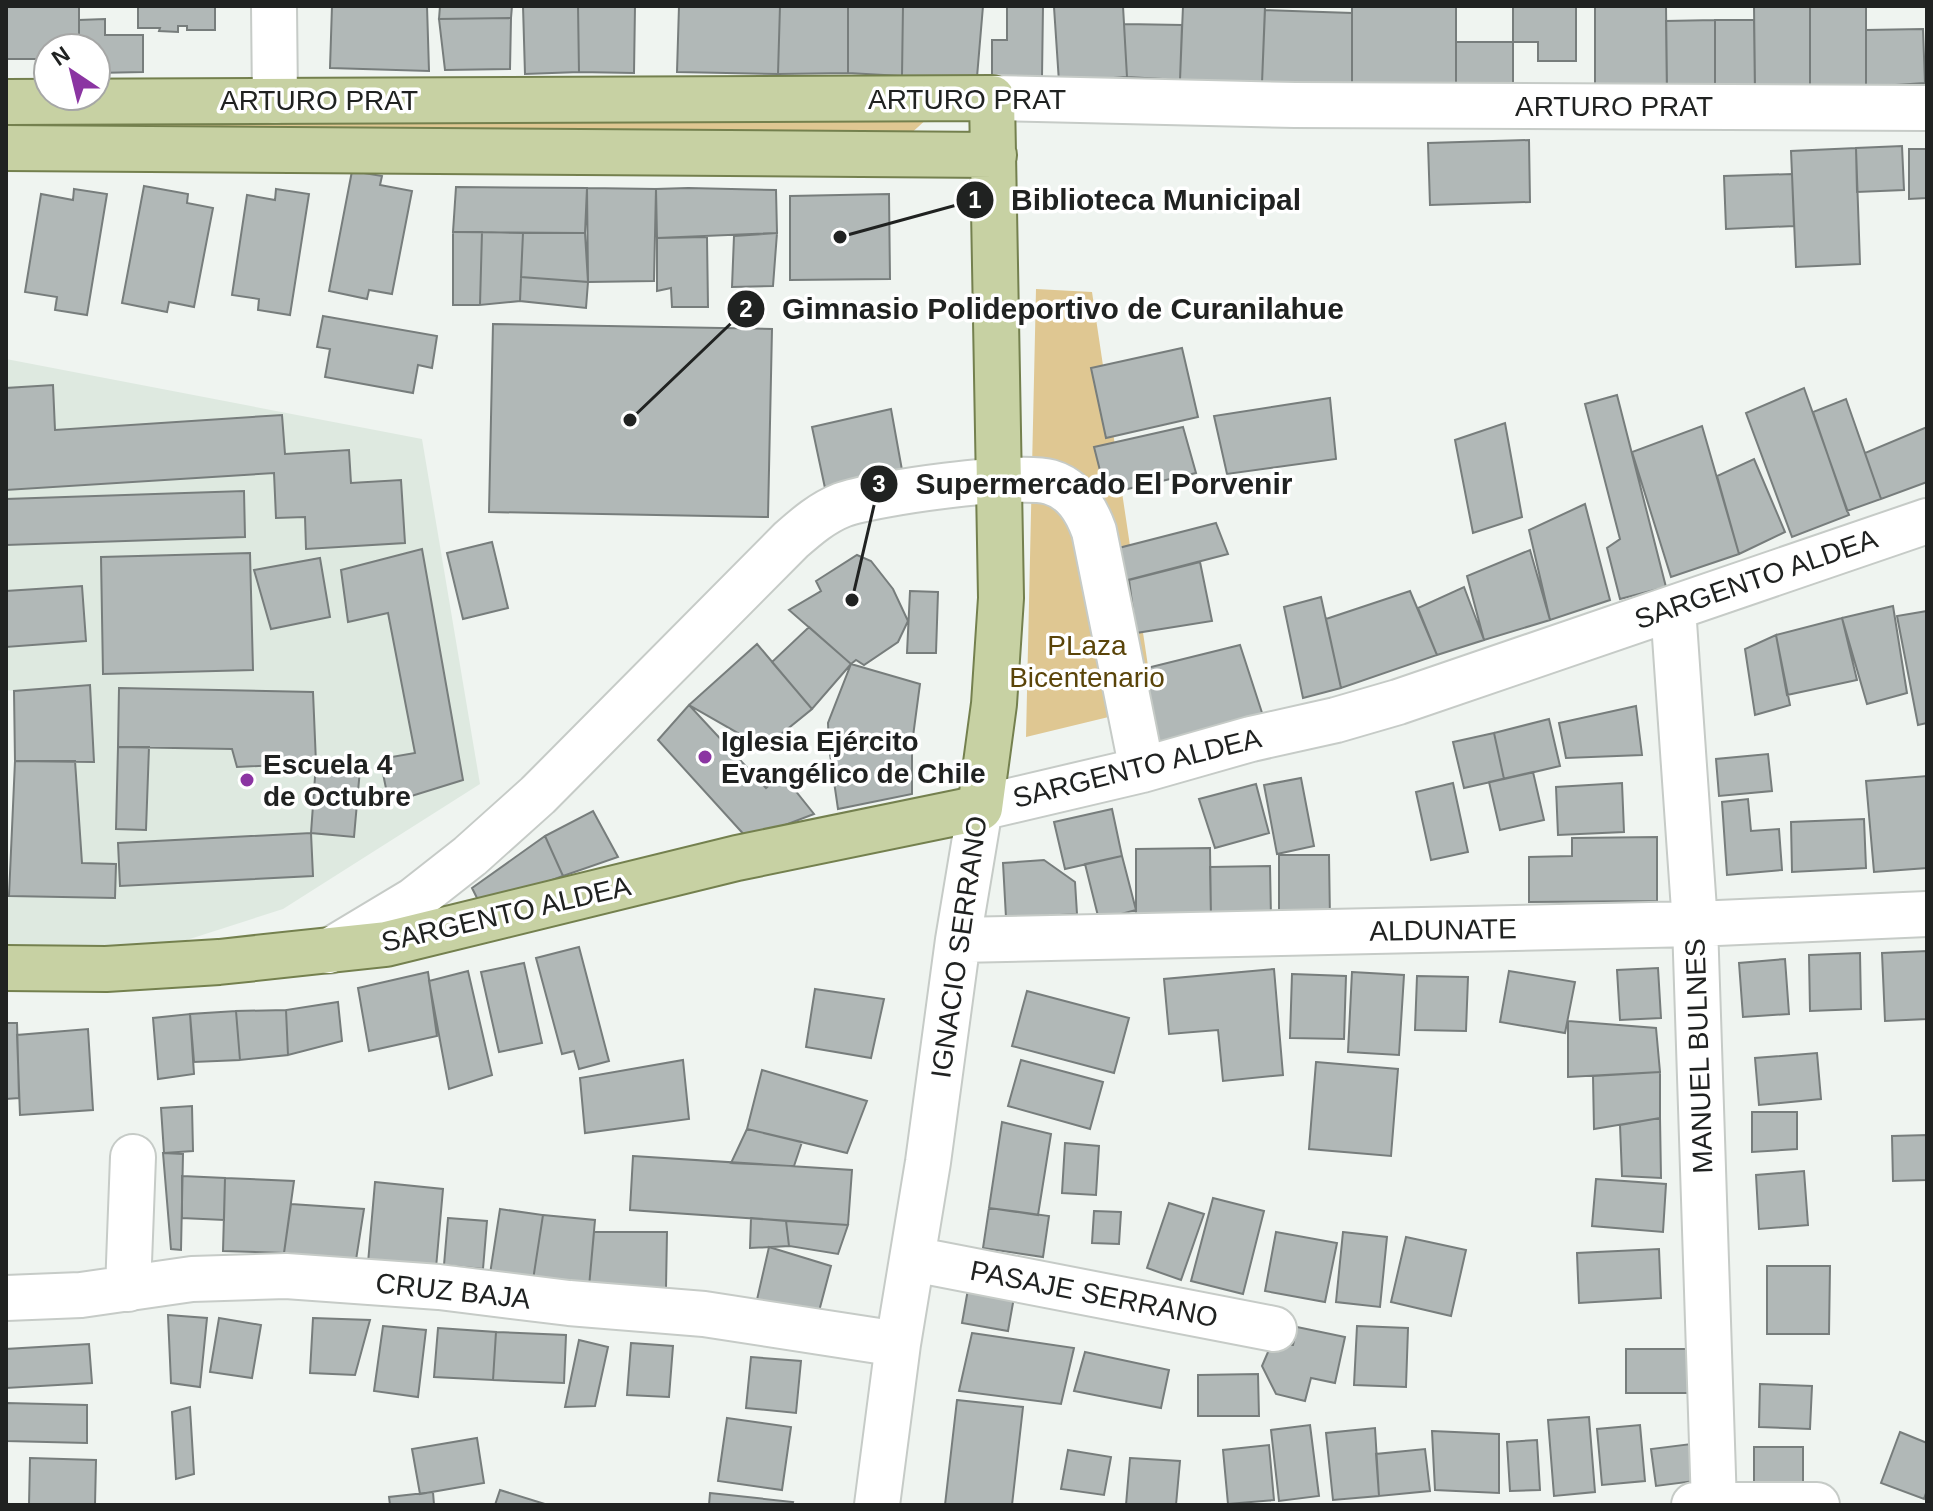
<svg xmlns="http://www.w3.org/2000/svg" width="1933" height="1511" font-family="Arial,sans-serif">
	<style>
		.built { fill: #dee9e0 }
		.green { fill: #dfc792 }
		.building { fill: #b1b8b7; stroke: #777d7c; stroke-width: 2 }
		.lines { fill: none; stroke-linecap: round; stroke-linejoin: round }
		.minor-casing { stroke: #c6cbc7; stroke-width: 48 }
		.major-casing { stroke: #74804e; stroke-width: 48 }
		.minor { stroke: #fff; stroke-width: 44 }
		.major { stroke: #c7d1a3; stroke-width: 44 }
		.poi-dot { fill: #8b35a2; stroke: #fff; stroke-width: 3 }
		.labels { text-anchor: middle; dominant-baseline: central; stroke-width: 7; stroke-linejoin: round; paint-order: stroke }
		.street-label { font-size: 28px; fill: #202221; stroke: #fff }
		.park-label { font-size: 28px; fill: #5a4409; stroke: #fff }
		.poi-label { font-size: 28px; font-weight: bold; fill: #202221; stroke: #fff; text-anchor: start }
		.leader { fill: none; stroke: #202221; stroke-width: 3 }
		.callout-dot { fill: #202221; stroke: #fff; stroke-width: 3 }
		.mark-label { font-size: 24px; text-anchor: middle; font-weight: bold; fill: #fff }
		.callout-label { font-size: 30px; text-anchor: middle; font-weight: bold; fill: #202221; stroke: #fff; stroke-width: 7; stroke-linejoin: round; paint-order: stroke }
	</style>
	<rect width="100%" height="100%" fill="#eff4f0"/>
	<!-- built -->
	<path class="built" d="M6 359 422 439 480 784 283 909 168 946 6 952 15 761 14 691 6 690Z"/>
	<!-- green -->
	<path class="green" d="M6 114 929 117 907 137 6 133Z
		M1036 289 1092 292 1154 706 1026 737Z"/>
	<!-- building -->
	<path class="building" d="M6 6H79V48H48V59H6Z
		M138 6H215V30H187V26H178V32L159 31 160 28H138Z
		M332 6H427L429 71 330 68Z
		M440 6H512L511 18 439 19Z
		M523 6H578L579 72 525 74Z
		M578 6H635L634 73 579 72Z
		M679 6H780L778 74 677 72Z
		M780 6H848V73L778 74Z
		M848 6H903L902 76 848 73Z
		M903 6H983L977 77 902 76Z
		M1007 6H1043L1042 77 992 76V40H1007Z
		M1123 6 1127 77 1059 82 1054 7Z
		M1183 6H1265L1262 83 1180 80Z
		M1352 6H1456V89H1352Z
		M1513 6H1576V61H1538V42H1513Z
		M1595 6H1666L1667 87 1595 88Z
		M1754 6H1810V87H1755Z
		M1810 6H1866V87H1810Z
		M1265 10 1352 13V89L1262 83Z
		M511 18 510 69 445 70 439 19Z
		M105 19V35H143V72L96 73V48H79V20Z
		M1715 20V96H1667L1666 21Z
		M1715 20H1754L1755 95 1715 96Z
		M1124 24 1182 25 1180 80 1127 77Z
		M1923 29 1925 83 1866 87V30Z
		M1456 42H1513V89H1456Z
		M1529 140 1530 202 1430 205 1428 143Z
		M1902 146 1904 190 1857 192 1856 148Z
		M1856 148 1860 264 1796 267 1791 151Z
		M1909 149H1927V198L1909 199Z
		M352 171 382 176 380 185 412 191 392 294 369 290 367 299 329 291Z
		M1792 174 1794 226 1726 229 1724 176Z
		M144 186 188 194 187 203 213 208 194 307 169 302 167 312 122 303Z
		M456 187 587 188 585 233 453 232Z
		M587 188 656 189 654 281 588 282Z
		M688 188 776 190 777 233 657 238 656 189Z
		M74 189 107 194 87 315 55 310 57 297 25 292 41 194 73 200Z
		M276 189 309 194 290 315 258 310 259 299 232 295 247 195 275 200Z
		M889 194 890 279 790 280V196Z
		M453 232H482L480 305H453Z
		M482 232 523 233 520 301 480 305Z
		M523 233H585L588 282 521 277Z
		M777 233 773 286 732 287 734 236Z
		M707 237 708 307H672L671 288 657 291V238Z
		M521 277 588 282 586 308 520 301Z
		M323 316 437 336 432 368 418 365 413 393 325 377 330 349 317 347Z
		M493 324 772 329 768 517 489 512Z
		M1182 348 1198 417 1106 438 1091 368Z
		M53 385 55 430 282 415 285 454 349 450 351 483 401 480 405 543 306 549 305 517 276 518 274 473 6 490V388Z
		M1804 388 1849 515 1792 537 1746 413Z
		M1617 395 1666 587 1620 599 1607 548 1620 539 1585 404Z
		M1330 398 1336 459 1227 474 1214 416Z
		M1846 399 1881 499 1847 511 1813 412Z
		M891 409 902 470 825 488 812 427Z
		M1505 423 1522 517 1473 533 1455 440Z
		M1702 426 1739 554 1671 577 1632 452Z
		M1183 427 1196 473 1106 494 1094 447Z
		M1927 427V482L1881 499 1865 453Z
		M1754 459 1785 532 1739 554 1717 476Z
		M244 491 245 537 6 545V499Z
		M1585 504 1610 600 1550 620 1529 530Z
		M1216 523 1228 554 1120 582 1107 551Z
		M492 542 508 608 463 619 447 553Z
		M422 549 463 780 389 803 380 759 415 753 388 613 348 622 341 570Z
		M1530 550 1550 620 1484 640 1467 576Z
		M250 553 253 670 103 674 101 557Z
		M857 555 871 561 893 589 908 621 898 642 864 665 856 660 851 664 789 610 821 591 816 581Z
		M320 558 330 617 271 629 254 570Z
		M1200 562 1212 621 1136 633 1129 580Z
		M82 586 86 641 6 647V591Z
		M1464 587 1484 640 1437 655 1418 608Z
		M910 591 938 592 936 653H907Z
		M1410 591 1437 655 1341 688 1326 619Z
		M1321 597 1341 688 1303 698 1284 607Z
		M1893 606 1907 693 1867 704 1842 618Z
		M1927 611V723L1918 725 1897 616Z
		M1842 618 1857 680 1787 695 1776 635Z
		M809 627 851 664 812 709 772 662Z
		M1776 635 1790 705 1755 715 1745 649Z
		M757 644 812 709 764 748 689 705Z
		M1240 645 1265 722 1154 747 1139 670Z
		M851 664 920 684 912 744 829 747 828 723Z
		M90 685 94 762 15 761 14 691Z
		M119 688 313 692 316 763 237 767 232 749 118 747Z
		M689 705 766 788 782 774 814 814 748 839 658 740Z
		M1636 706 1642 755 1566 758 1559 723Z
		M1549 719 1560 766 1504 779 1494 733Z
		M1494 733 1504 779 1464 788 1453 742Z
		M912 744V794L838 809 829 747Z
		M118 747H149L146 830 116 829Z
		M1768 754 1772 791 1719 796 1716 759Z
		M15 761H75L82 863 116 864 115 898 9 896Z
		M316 763 360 769 354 837 311 833Z
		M1533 772 1544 820 1500 830 1489 782Z
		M1927 776V868L1874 872 1866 781Z
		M1301 778 1314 846 1277 854 1264 785Z
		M1453 783 1468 852 1431 860 1416 792Z
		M1622 783 1624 832 1558 835 1556 787Z
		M1256 784 1269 833 1215 848 1199 799Z
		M1748 799 1751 831 1779 829 1782 870 1727 875 1722 802Z
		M1112 809 1122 856 1065 869 1054 822Z
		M593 811 618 857 563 876 545 836Z
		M1864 819 1866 868 1792 872 1791 822Z
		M311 833 313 876 120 886 118 843Z
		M545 836 563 876 481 906 472 888Z
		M1657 837V901L1529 902V857L1572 856V838Z
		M1210 848 1211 918 1136 919V849Z
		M1279 855H1329L1330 919 1279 920Z
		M1122 856 1136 910 1099 920 1085 864Z
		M1044 860 1075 882 1077 914 1006 918 1003 863Z
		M1270 866 1271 917 1211 918 1210 867Z
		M579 947 609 1061 579 1069 574 1051 562 1054 536 958Z
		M1927 951V1019L1885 1021 1882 953Z
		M1860 953 1861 1009 1810 1011 1809 955Z
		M1785 959 1789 1014 1743 1017 1739 963Z
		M524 963 542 1043 499 1052 481 972Z
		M1658 968 1661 1018 1620 1020 1617 970Z
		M1274 969 1283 1075 1223 1081 1218 1030 1169 1034 1164 979Z
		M468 971 492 1075 449 1089 429 981Z
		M1509 971 1575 982 1565 1033 1500 1022Z
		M428 972 437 1036 369 1051 358 988Z
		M1352 972 1404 975 1399 1055 1348 1052Z
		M1292 974 1346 976 1344 1039 1290 1038Z
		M1417 976 1468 977 1466 1031 1415 1030Z
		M815 989 884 999 871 1058 806 1047Z
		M1027 991 1129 1018 1114 1073 1012 1046Z
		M338 1002 342 1041 288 1055 286 1010Z
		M286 1010 288 1055 240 1060 236 1011Z
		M236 1011 240 1060 194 1062 190 1014Z
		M190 1014 194 1074 158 1079 153 1018Z
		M1568 1021 1656 1028 1660 1072 1568 1077Z
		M6 1023H17L19 1098 6 1099Z
		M88 1029 93 1110 20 1115 17 1035Z
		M1817 1053 1821 1099 1759 1105 1755 1058Z
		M683 1060 689 1119 585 1133 580 1078Z
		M1021 1060 1103 1082 1090 1129 1008 1106Z
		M1316 1062 1398 1069 1391 1156 1309 1149Z
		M762 1070 867 1101 847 1153 747 1129Z
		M1660 1072V1118L1594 1129 1593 1076Z
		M192 1106 193 1151 164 1153 161 1108Z
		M1752 1112H1797V1149L1752 1152Z
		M1660 1118 1661 1178 1622 1176 1620 1125Z
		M1002 1122 1051 1134 1038 1215 989 1208Z
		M747 1129 802 1142 794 1166 731 1163Z
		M1927 1135V1180L1893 1181 1892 1136Z
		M1065 1143 1099 1146 1096 1195 1062 1193Z
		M163 1153 183 1154 181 1250 171 1249Z
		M633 1156 852 1170 848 1225 630 1210Z
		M1804 1171 1808 1225 1759 1229 1756 1175Z
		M182 1176 225 1178 224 1220 182 1218Z
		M225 1178 294 1181 284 1253 223 1251Z
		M1596 1179 1666 1184 1663 1232 1592 1226Z
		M375 1182 443 1189 436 1268 368 1263Z
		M1213 1198 1264 1211 1243 1294 1191 1281Z
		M1169 1203 1204 1214 1181 1280 1147 1268Z
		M291 1204 364 1209 356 1260 284 1253Z
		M989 1208 1049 1216 1043 1257 983 1248Z
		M500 1209 543 1215 533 1280 490 1274Z
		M1094 1211 1121 1212 1119 1244 1092 1243Z
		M543 1215 595 1220 589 1287 533 1280Z
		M448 1218 487 1221 483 1269 444 1265Z
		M751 1218 786 1221 789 1246 750 1248Z
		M786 1221 848 1225 838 1254 789 1246Z
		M594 1232H667L666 1288 589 1287Z
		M1276 1232 1337 1243 1325 1302 1265 1291Z
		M1343 1232 1387 1237 1380 1307 1336 1302Z
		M1406 1237 1466 1250 1451 1316 1391 1302Z
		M769 1247 831 1266 818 1315 756 1304Z
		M1659 1249 1661 1298 1579 1303 1577 1253Z
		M1767 1266H1830L1829 1334H1767Z
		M970 1278 1016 1286 1008 1331 962 1323Z
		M168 1315 207 1318 200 1387 171 1383Z
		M219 1318 261 1325 252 1378 210 1372Z
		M313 1318 370 1320 355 1375 310 1373Z
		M383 1326 426 1330 418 1397 374 1391Z
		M1357 1326 1408 1328 1406 1387 1354 1385Z
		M1297 1327 1345 1337 1335 1383 1311 1378 1305 1401 1276 1394 1262 1366 1271 1345H1293Z
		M438 1328 496 1332 493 1380 434 1377Z
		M496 1332 566 1335 564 1383 493 1380Z
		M972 1333 1074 1348 1061 1404 959 1391Z
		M579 1340 608 1347 595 1406 565 1407Z
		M631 1343 673 1346 669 1397 627 1395Z
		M89 1344 92 1383 6 1388V1349Z
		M1626 1349H1690V1393H1626Z
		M1085 1352 1169 1370 1161 1408 1074 1391Z
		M751 1357 801 1361 796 1413 746 1408Z
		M1258 1374 1259 1416H1198V1375Z
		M1760 1384 1812 1386 1810 1429 1759 1427Z
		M957 1400 1023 1407 1012 1505H945Z
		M6 1403 87 1405V1443L6 1441Z
		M190 1407 194 1474 176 1479 172 1412Z
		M1589 1417 1595 1492 1554 1496 1548 1420Z
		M727 1418 791 1427 782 1490 718 1481Z
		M1310 1425 1319 1496 1279 1501 1271 1430Z
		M1640 1425 1645 1481 1602 1485 1597 1429Z
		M1375 1428 1379 1496 1333 1500 1326 1433Z
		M1432 1431 1499 1434V1493L1435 1490Z
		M1900 1432 1927 1443V1490L1924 1499 1881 1483Z
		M477 1438 484 1483 420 1494 412 1449Z
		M1537 1440 1540 1490 1510 1491 1507 1442Z
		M1691 1444 1695 1481 1656 1486 1651 1449Z
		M1269 1445 1274 1500 1228 1504 1223 1450Z
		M1754 1447H1803V1484L1754 1483Z
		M1425 1449 1430 1491 1379 1496 1376 1454Z
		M1068 1450 1111 1457 1104 1495 1061 1489Z
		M30 1458 96 1460 95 1505H29Z
		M1130 1458 1180 1461 1176 1505H1126Z
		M500 1490 548 1505H495Z
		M433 1492 434 1505H390L389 1497Z
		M710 1493 793 1502 792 1505H709Z"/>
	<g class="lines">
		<!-- minor casing -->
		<g class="minor-casing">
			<path id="minor" d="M274 6 275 101
				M992 98 1295 105 1927 108
				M1673 608 1695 924 1714 1505
				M958 940 1695 924 1927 914
				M329 951 414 900 470 856 538 795 791 540C807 526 822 513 842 505 874 493 1018 473 1050 482 1074 489 1086 509 1094 531L1142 770
				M913 1259 1274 1329
				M128 1289 133 1157
				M6 1298 81 1295 192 1279 286 1276 439 1287 569 1303 704 1314 898 1344
				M877 1505 898 1344 928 1162 958 940 980 808 1142 770 1251 739 1336 720 1398 702 1927 521
				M1694 1505H1817"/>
		</g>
		<!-- major casing -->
		<g class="major-casing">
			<path id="major" d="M6 102 992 98 1001 598 994 704 980 808 737 858 386 944 219 962 106 969 6 968
				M6 148 994 155"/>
		</g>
		<!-- minor -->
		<use href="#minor" class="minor"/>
		<!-- major -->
		<use href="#major" class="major"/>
	</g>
	<!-- markers -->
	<g class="poi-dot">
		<circle cx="705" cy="757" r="8"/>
		<circle cx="247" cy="780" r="8"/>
	</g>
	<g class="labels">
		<!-- street labels -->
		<g class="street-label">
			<text x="967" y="99">ARTURO PRAT</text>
			<text x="319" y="100">ARTURO PRAT</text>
			<text x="1614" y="106">ARTURO PRAT</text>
			<text transform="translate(1756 579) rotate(-19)">SARGENTO ALDEA</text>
			<text transform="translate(1137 768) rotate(-14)">SARGENTO ALDEA</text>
			<text transform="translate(506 914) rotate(-13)">SARGENTO ALDEA</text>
			<text transform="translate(1443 930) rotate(-1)">ALDUNATE</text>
			<text transform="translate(959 947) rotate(-82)">IGNACIO SERRANO</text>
			<text transform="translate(1699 1056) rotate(-92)">MANUEL BULNES</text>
			<text transform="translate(453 1291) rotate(6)">CRUZ BAJA</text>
			<text transform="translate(1094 1294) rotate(11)">PASAJE SERRANO</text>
		</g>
		<!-- park labels -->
		<g class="park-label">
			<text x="1087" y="645">PLaza<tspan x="1087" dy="32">Bicentenario</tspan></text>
		</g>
		<!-- poi labels -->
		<g class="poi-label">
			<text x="721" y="741">Iglesia Ejército<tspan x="721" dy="32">Evangélico de Chile</tspan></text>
			<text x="263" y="764">Escuela 4<tspan x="263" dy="32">de Octubre</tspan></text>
		</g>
	</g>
	<!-- callouts -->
	<path class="leader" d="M840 237L975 200M630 420L746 309M852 600L879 484"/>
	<g class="callout-dot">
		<circle cx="840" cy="237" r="8"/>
		<circle cx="630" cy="420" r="8"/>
		<circle cx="852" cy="600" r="8"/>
		<circle cx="975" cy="200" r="20"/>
		<circle cx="746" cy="309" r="20"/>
		<circle cx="879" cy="484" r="20"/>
	</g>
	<g class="mark-label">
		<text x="975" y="208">1</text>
		<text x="746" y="317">2</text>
		<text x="879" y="492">3</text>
	</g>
	<g class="callout-label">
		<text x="1156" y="210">Biblioteca Municipal</text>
		<text x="1063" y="319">Gimnasio Polideportivo de Curanilahue</text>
		<text x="1104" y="494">Supermercado El Porvenir</text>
	</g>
	<!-- border -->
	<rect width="1933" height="1511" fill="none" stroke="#202221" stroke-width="16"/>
	<!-- north arrow -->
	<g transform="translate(72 72) rotate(325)"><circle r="38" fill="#ffffff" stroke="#a6a7a6" stroke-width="2"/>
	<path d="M0-6L14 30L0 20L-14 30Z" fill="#8b35a2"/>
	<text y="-12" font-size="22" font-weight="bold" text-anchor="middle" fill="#202221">N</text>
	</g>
</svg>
